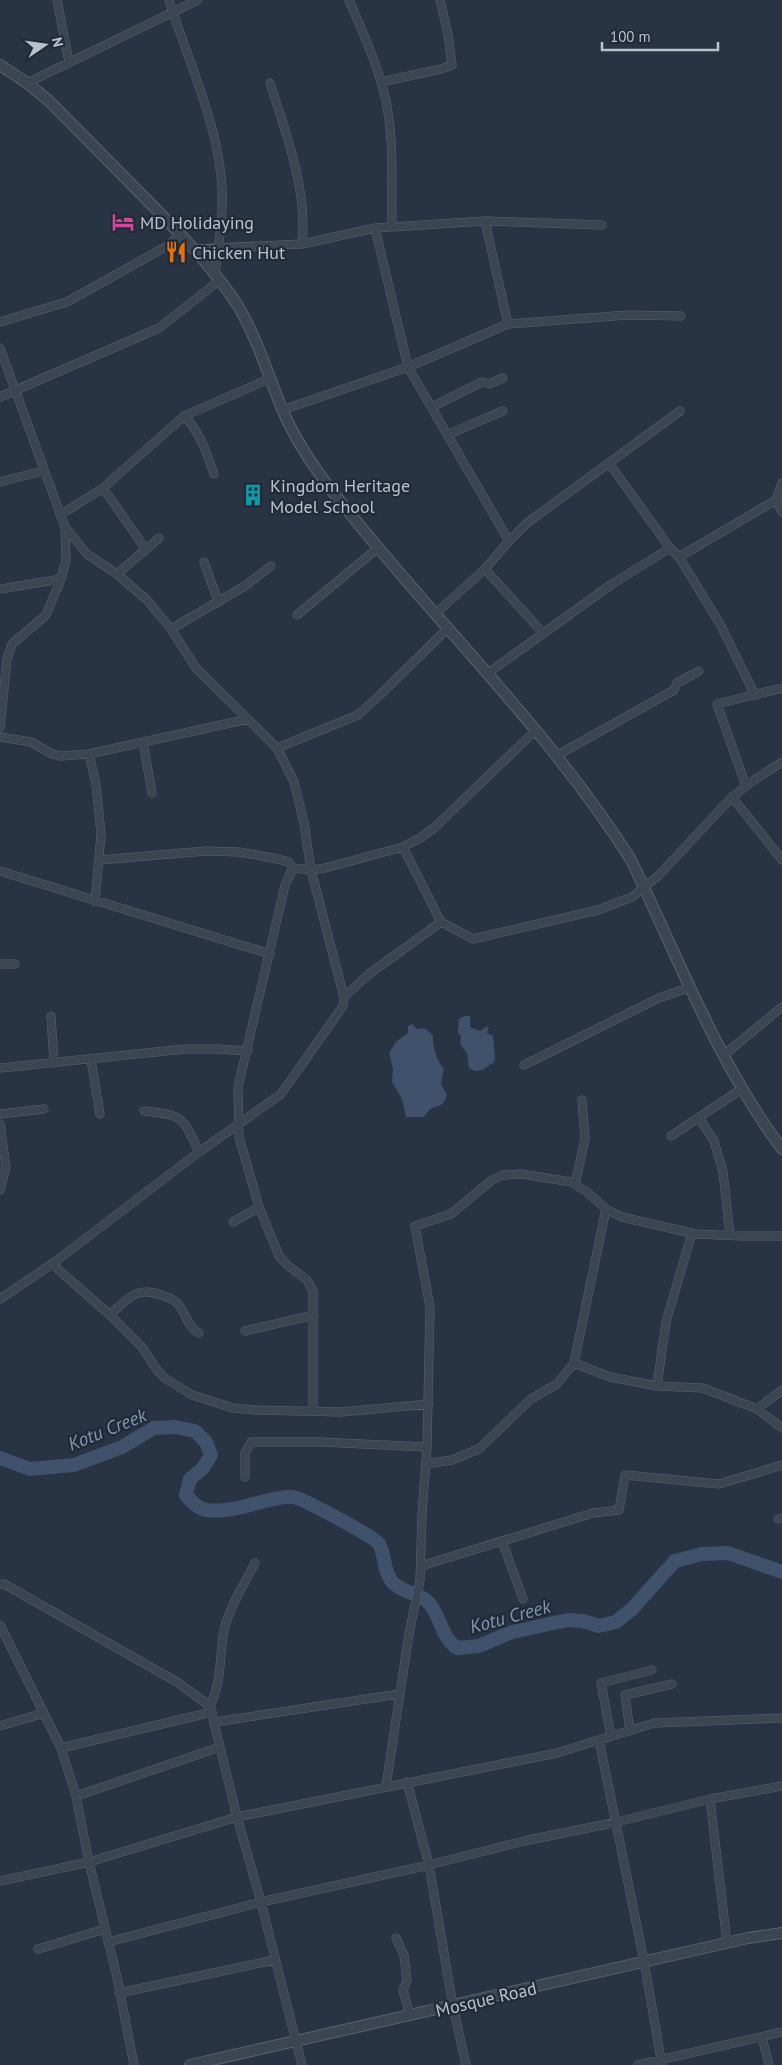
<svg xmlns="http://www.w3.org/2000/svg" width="782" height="2065" font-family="'PT Sans',sans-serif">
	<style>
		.water { fill: #3f516b }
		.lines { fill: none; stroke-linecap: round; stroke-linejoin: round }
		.river { stroke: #3f516b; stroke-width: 14 }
		.minor-casing { stroke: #5a6370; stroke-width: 9 }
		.tertiary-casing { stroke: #5a6370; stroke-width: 12 }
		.minor { stroke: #3c4552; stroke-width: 8 }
		.tertiary { stroke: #3c4552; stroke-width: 10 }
		.labels { text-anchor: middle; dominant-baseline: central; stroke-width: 4.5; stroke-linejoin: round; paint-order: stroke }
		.poi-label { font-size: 18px; fill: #b9c1cc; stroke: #212a38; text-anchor: start }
		.street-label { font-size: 18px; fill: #b9c1cc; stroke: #212a38 }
		.water-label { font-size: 19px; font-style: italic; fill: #8297b2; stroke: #212a38 }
	</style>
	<rect width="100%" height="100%" fill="#283343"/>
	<!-- water -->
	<path class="water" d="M465 1016H470V1027L480 1031 486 1027H489L487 1033 493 1036 495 1059 493 1063 482 1070 475 1071 469 1068 467 1053 460 1044 461 1037 458 1032 459 1019Z
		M412 1024 417 1029 424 1028 433 1035C432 1045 437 1062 444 1069L441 1084 447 1095 443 1104 430 1109 424 1117H406L402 1099 392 1082 393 1069 389 1053 396 1042 408 1033V1026Z"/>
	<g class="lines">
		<!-- river -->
		<path class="river" d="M0 1458 30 1469 74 1465 122 1447 154 1428 175 1427 195 1431 206 1442 211 1455 203 1468 190 1479 186 1495C191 1501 198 1509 207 1510 227 1513 251 1504 270 1500 280 1498 290 1495 300 1499 313 1505 372 1535 379 1544 386 1556 383 1572 393 1583 403 1593 420 1593 429 1603 441 1617 441 1637 457 1648L479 1646 512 1632 568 1620 583 1621 599 1626 616 1622 632 1609 675 1561 702 1554 728 1553 782 1572"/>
		<!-- minor casing -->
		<g class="minor-casing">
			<path id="minor" d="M57 0 69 62
				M169 0C187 58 214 115 221 175 225 208 219 241 215 274
				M349 0C364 36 382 73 388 112 394 149 391 189 392 227
				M381 82 441 69 452 65 448 34 440 0
				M27 83 198 0
				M270 83C286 133 308 191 302 244
				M485 221 508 324
				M375 228 408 367 509 541
				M194 249 302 244 375 228 392 227 485 221 602 225
				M0 322 67 302 167 246 180 234
				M0 348 65 527 87 554 117 574 147 600 171 629 196 668 277 748 294 782 304 823 311 870 344 997 343 1006 281 1094 199 1152 52 1264 0 1299
				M0 397 159 328 220 280
				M432 407 482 382 489 384 503 378
				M282 410 408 367 508 324 628 315 681 316
				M184 416C201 433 206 452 214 474
				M448 435C466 426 484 419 503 411
				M609 463 670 548 679 557 720 624 755 695
				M0 482 43 471
				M103 488 145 548
				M776 500 782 512
				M60 515 103 488 184 416 271 378
				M679 557 776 500 782 483
				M204 562 218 601
				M485 569 543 633
				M117 574 159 538
				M0 589 61 579
				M435 614 485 569 509 541 527 523 680 411
				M297 615 379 547
				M171 629 245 586 271 566
				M488 673 612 584 670 548
				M0 728 7 659 12 644 46 615 61 579 66 560 65 527
				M0 737 31 742 52 754 61 756 89 754 248 719
				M143 742 152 793
				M277 748 358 715 382 693 447 629
				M89 754 96 784 101 834 95 902
				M556 756 674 690 677 683 699 671
				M746 786 717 704 782 688
				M732 797 782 860
				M403 847 441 922 473 939 598 910 632 897 658 876 732 797 754 780 782 762
				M100 860 206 851 239 852 278 859 289 862 293 868
				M0 871 270 954
				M0 964H15
				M344 997 369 974 441 922
				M51 1016 54 1063
				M724 1055 782 1007
				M91 1060 100 1114
				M524 1065 659 998 691 987
				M0 1068 185 1049H218L248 1051
				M144 1111C185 1115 182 1117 199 1152
				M0 1114 44 1109
				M699 1118 714 1141 723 1172 730 1235
				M0 1124 6 1167 0 1190
				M671 1136 743 1088
				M575 1184 585 1139 582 1100
				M233 1222 259 1207
				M52 1264 110 1315C128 1298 136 1286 161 1295 167 1297 174 1299 178 1304 185 1312 188 1328 199 1333
				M110 1315 142 1347 157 1370 166 1379 192 1395 233 1408 255 1410 341 1412 429 1404
				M245 1331 314 1315
				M574 1363 610 1377 657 1386 703 1388 757 1409 782 1428
				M657 1386 666 1322 692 1233
				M757 1409 782 1390
				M313 1411V1291L307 1280 287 1265 279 1256 259 1207 239 1137 238 1087 285 885 293 868 311 870 325 868 403 847 420 838 434 828 536 730
				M426 1464 452 1460 479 1449 531 1399 557 1384 574 1363 606 1209
				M245 1477V1453L251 1442H319L427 1447
				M778 1519 782 1518
				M502 1541 523 1599
				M255 1563C245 1583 231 1604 225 1626 218 1655 224 1676 210 1706L237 1817 261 1902 302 2065
				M421 1566 593 1513 619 1510 625 1475 719 1484 782 1465
				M0 1584H4L177 1682 210 1706
				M0 1625 61 1748 76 1796 89 1862 117 1977 134 2065
				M215 1722 399 1694
				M0 1726 44 1713
				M630 1731 625 1695 672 1684
				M611 1736 601 1683 652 1670
				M599 1740 644 1961 662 2065
				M61 1748 212 1712
				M407 1782 429 1865 453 2006 466 2065
				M386 1786 409 1634 420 1580 422 1514 427 1447 430 1307 415 1226 451 1214 492 1180 503 1175 522 1174 571 1182 587 1192 606 1209 622 1217 695 1234 742 1236H782
				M76 1796 220 1747
				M710 1799 727 1943
				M0 1881 89 1862 237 1817 557 1753 654 1723 782 1718
				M396 1938 404 1955 407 1981 403 1990 410 2016
				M108 1942 261 1902 429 1865 524 1841 617 1822 710 1799 782 1786
				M38 1949 105 1929
				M119 1993 274 1960
				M762 2037 769 2065
				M638 2065 782 2032"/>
		</g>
		<!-- tertiary casing -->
		<g class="tertiary-casing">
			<path id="tertiary" d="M0 65 27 83 48 100C82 134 116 169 150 203 182 236 214 268 238 306 257 338 268 374 282 409 294 438 313 466 332 491 429 616 546 725 631 860 678 957 717 1062 782 1149
				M190 2065 748 1938 782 1933"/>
		</g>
		<!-- minor -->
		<use href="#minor" class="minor"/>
		<!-- tertiary -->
		<use href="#tertiary" class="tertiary"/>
	</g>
	<!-- icons -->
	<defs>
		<g id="hotel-bare" transform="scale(1.725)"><path d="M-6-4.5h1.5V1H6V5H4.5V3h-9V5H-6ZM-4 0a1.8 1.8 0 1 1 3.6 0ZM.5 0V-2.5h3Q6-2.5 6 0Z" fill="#d1479c" stroke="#212a38" stroke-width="2.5" paint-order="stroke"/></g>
		<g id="restaurant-bare" transform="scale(1.725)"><path d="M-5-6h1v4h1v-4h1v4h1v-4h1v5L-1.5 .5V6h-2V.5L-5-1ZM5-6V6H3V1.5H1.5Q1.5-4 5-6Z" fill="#e8710a" stroke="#212a38" stroke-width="2.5" paint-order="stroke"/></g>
		<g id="building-bare" transform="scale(1.725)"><path d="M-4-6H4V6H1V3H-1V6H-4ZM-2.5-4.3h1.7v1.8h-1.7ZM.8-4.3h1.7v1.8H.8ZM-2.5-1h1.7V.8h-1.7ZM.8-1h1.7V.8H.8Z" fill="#0f9aa8" stroke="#212a38" stroke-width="2.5" paint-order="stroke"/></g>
	</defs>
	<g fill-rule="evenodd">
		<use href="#hotel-bare" x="123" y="222"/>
		<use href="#restaurant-bare" x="176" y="252"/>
		<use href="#building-bare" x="253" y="495"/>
	</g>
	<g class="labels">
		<!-- poi labels -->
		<g class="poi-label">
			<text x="140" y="222">MD Holidaying</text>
			<text x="192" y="252">Chicken Hut</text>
			<text x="270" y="485">Kingdom Heritage<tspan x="270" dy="21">Model School</tspan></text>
		</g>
		<!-- street labels -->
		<g class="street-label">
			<text transform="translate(486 1999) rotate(-13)">Mosque Road</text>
		</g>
		<!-- water labels -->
		<g class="water-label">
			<text transform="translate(107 1429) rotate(-22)">Kotu Creek</text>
			<text transform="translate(510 1616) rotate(-15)">Kotu Creek</text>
		</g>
	</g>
	<!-- north arrow -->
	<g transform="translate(45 45) rotate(77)" stroke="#212a38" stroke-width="4" paint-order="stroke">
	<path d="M0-4L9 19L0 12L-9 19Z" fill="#b9c1cc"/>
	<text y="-8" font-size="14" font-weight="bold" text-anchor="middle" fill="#b9c1cc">N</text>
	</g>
	<!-- scale -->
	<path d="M602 42v8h116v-8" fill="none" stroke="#b9c1cc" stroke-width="2.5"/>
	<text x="610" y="42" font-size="15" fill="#b9c1cc" stroke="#212a38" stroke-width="4" paint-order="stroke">100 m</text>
</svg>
